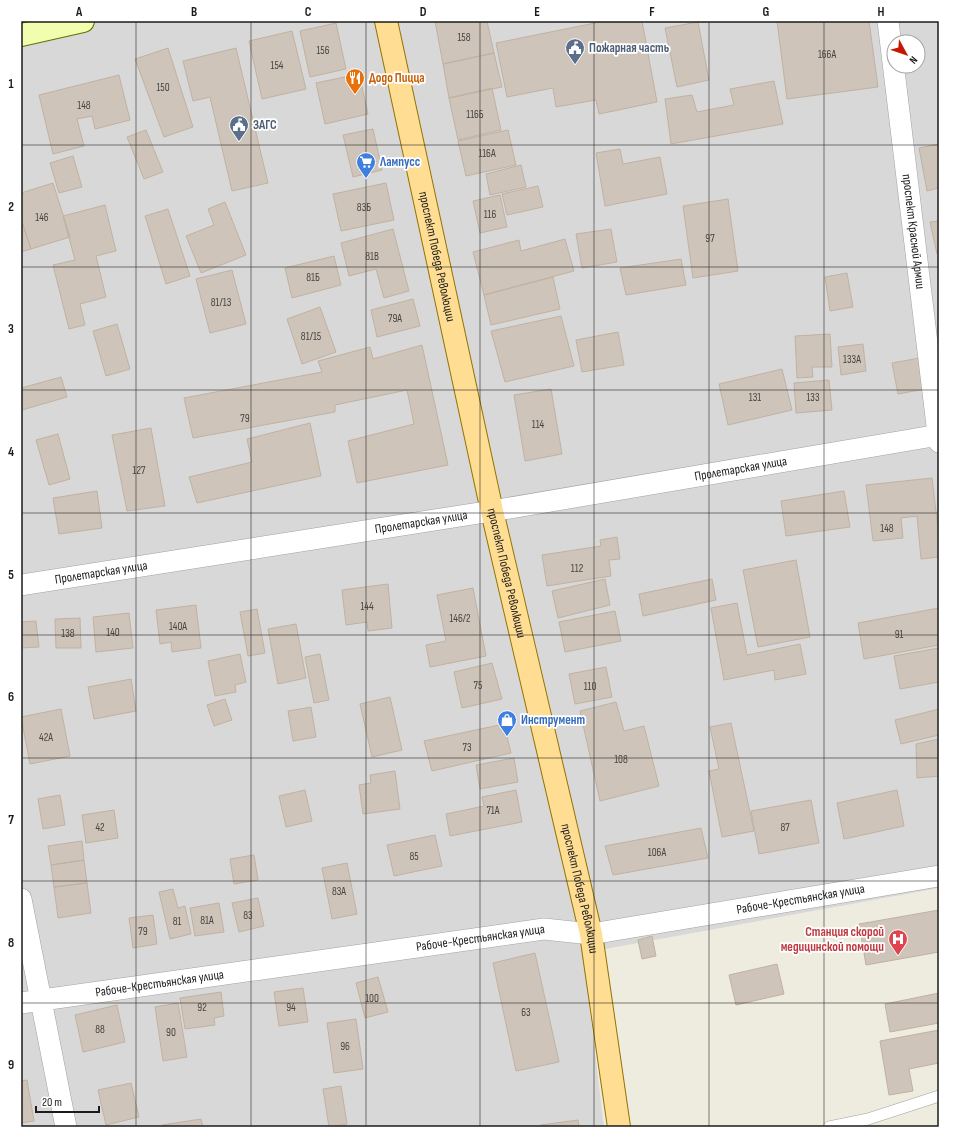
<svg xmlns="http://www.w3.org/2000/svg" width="960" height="1148" font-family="'Sofia Sans Condensed',sans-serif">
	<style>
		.residential { fill: #d9d8d8; fill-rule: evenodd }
		.building { fill: #cec4b9; stroke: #c0b2a1 }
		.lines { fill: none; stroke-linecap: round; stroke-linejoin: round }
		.service-casing { stroke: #a2a2a2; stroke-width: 12 }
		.minor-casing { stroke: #a2a2a2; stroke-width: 22 }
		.secondary-casing { stroke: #5a7400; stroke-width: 24 }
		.primary-casing { stroke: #927300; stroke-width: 24 }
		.service { stroke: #fff; stroke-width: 11 }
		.minor { stroke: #fff; stroke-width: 21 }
		.secondary { stroke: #f0fead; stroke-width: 22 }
		.primary { stroke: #ffdd93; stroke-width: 22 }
		.grid { fill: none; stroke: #1b1b1b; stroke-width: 1; stroke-opacity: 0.55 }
		.labels { text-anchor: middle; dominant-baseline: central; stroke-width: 3.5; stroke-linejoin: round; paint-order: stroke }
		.number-label { font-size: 11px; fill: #484542 }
		.service-label { font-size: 13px; font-weight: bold; fill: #4e5e75; stroke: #fff; text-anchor: start }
		.food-label { font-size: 13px; font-weight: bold; fill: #c56008; stroke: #fff; text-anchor: start }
		.shop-label { font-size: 13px; font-weight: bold; fill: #366cbe; stroke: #fff; text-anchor: start }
		.street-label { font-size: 13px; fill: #1b1b1b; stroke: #fff }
		.health-label { font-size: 13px; font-weight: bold; fill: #be3a42; stroke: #fff; text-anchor: end }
		.neatline { fill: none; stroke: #1b1b1b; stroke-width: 1.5 }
		.grid-label { font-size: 13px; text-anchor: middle; font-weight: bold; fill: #1b1b1b }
	</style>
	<rect width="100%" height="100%" fill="#eeebdf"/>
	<!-- residential -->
	<path class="residential" d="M21 21H939V888L583 953 604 1127H21ZM894 42H918V66H894Z"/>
	<!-- building -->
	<path class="building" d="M435 21H487L494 53 443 64Z
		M605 21H642L657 102 599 114 596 100 556 107 553 88 507 97 496 43Z
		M777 21H869L878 87 787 99Z
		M698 22 709 80 677 87 665 28Z
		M336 23 346 69 310 77 300 31Z
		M292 31 306 89 262 99 249 41Z
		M168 48 193 127 164 137 135 59Z
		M236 48 268 183 232 191 210 97 193 101 183 61Z
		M494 53 502 87 449 98 443 64Z
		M359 74 368 114 325 124 316 83Z
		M119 75 130 120 95 129 92 116 77 119 84 146 53 154 39 95Z
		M774 81 783 124 671 144 665 99 692 95 697 112 734 105 730 89Z
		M492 88 501 130 458 140 449 98Z
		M373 129 382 170 353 177 343 135Z
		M146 130 163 172 144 179 127 137Z
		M508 130 516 165 466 176 458 141Z
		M939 144V188L927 191 919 148Z
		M620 149 623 164 660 157 667 194 605 206 596 153Z
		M73 156 82 187 59 193 50 163Z
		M521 165 526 187 490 195 486 174Z
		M53 183 70 237 31 249 21 219V193Z
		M386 183 394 220 341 231 333 194Z
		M538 186 543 207 507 215 502 194Z
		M500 195 507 227 480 233 473 201Z
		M728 199 738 271 693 278 683 206Z
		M225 202 246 255 201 273 186 236 214 225 208 209Z
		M105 205 116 251 96 256 106 297 80 304 85 325 69 329 53 265 75 260 63 216Z
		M168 209 190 276 166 284 145 216Z
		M21 219 31 249 21 252Z
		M939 221V253L937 254 930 222Z
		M393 229 409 291 384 298 376 269 349 276 341 243Z
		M611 229 617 262 582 268 576 234Z
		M565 239 574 271 484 295 473 252 519 240 521 251Z
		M334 256 341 285 292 298 285 268Z
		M681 259 686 285 626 295 620 268Z
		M232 270 246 324 210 333 196 279Z
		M847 273 853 307 830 311 825 277Z
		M553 277 560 309 491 325 484 295Z
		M413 299 420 326 377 337 371 310Z
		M320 307 336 352 302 364 287 319Z
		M561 316 574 366 505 382 491 331Z
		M117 324 130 369 106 376 93 331Z
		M618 332 624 365 582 372 576 340Z
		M830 334 832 367H812L813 377 797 378 795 336Z
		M863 344 866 371 841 375 838 347Z
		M422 345 448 465 357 483 348 441 414 424 407 390 335 405V412L193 438 184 398 322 372 318 361 370 347 373 359Z
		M920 358 925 389 898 394 892 363Z
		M782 369 792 410 728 425 719 384Z
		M61 377 67 397 22 410 21 388Z
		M829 380 832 410 796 413 794 383Z
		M551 389 562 454 525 461 514 395Z
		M310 423 321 476 197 503 189 477 252 462 247 439Z
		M151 428 165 506 127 511 112 435Z
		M58 434 70 479 49 485 36 440Z
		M932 478 939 537V557L921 559 917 516 901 518 903 538 873 541 866 485Z
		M97 491 102 528 59 534 53 498Z
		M844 491 850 527 786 536 781 501Z
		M617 537 620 559 609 560 611 576 547 586 542 555 601 546 600 540Z
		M796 560 810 637 758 647 743 570Z
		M605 579 610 605 558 618 552 591Z
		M712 579 716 600 643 616 639 594Z
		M388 584 392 628 368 631 367 622 346 625 342 590Z
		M473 588 486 656 430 667 426 645 446 641 437 595Z
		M737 603 747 655 800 644 806 674 775 680 774 670 724 680 711 608Z
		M196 605 201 648 172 652 171 642 160 644 156 610Z
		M939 608V645L864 659 858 623Z
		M257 609 265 653 248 656 240 612Z
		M615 611 621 641 565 652 559 622Z
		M129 613 133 648 96 652 93 617Z
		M80 618 81 648H56L55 619Z
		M36 621 39 647 21 648V622Z
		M296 624 306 678 278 684 268 629Z
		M939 648V682L900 689 894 656Z
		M240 654 246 682 235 685 236 692 215 696 208 661Z
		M320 654 329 700 314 703 305 657Z
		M492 663 502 699 462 708 454 672Z
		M606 667 612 697 575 704 569 674Z
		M131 679 136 711 94 719 88 687Z
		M390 697 402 750 372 757 360 704Z
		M225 699 232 720 214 726 207 705Z
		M616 702 624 731 644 726 659 786 600 801 580 711Z
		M311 707 316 737 293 741 288 711Z
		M61 709 70 756 30 764 21 717Z
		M939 709V735L901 744 895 720Z
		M731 723 754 831 722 837 709 771 719 769 710 727Z
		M504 724 511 753 432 771 424 741Z
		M939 739V776L917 778 916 744Z
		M514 758 518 782 480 789 476 765Z
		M395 771 400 809 363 814 359 785 371 783 370 775Z
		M305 790 312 821 286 827 279 796Z
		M516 790 522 822 450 836 446 814 484 806 482 797Z
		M897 790 904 826 844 839 837 803Z
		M60 795 65 825 43 829 38 799Z
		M811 800 819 843 759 854 751 811Z
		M114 810 118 838 86 843 82 815Z
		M701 828 708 858 613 875 605 846Z
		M435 835 442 866 394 876 387 845Z
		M82 841 84 860 51 865 48 846Z
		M254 855 258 880 234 884 230 859Z
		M84 860 87 883 54 887 51 865Z
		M347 863 357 914 332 919 322 868Z
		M87 883 91 913 58 918 54 887Z
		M173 889 178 908 185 906 191 934 170 939 159 892Z
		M258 898 264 926 239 932 232 903Z
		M219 903 224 932 195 936 190 908Z
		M939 910V952L866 965 859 924Z
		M153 915 157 944 133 948 129 918Z
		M652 936 656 956 642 959 638 940Z
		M535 953 559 1062 516 1071 493 963Z
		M777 964 784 994 736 1005 729 975Z
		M378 977 388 1012 365 1018 356 983Z
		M303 988 308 1022 279 1026 274 992Z
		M221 992 224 1016 214 1018 215 1025 185 1029 180 998Z
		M939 993V1023L890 1032 885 1004Z
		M178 1003 187 1057 163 1061 155 1007Z
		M117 1005 125 1042 83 1052 75 1015Z
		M356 1019 363 1069 334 1073 327 1023Z
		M939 1030V1063L909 1069 913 1091 889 1095 880 1041Z
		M27 1080 34 1121 21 1123V1081Z
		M131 1083 139 1117 106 1125 98 1090Z
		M341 1086 347 1124 329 1127 323 1089Z
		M201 1119 203 1127H162V1125Z
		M578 1120 579 1127H541V1125Z"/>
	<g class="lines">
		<!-- service casing -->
		<g class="service-casing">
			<path id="service" d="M829 1127 868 1119 939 1096"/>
		</g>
		<!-- minor casing -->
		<g class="minor-casing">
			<g id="minor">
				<path id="s1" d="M888 21 939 442"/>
				<path id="s2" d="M21 585 492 511 939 435"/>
				<path d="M21 899 66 1127"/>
				<path id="s3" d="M21 1003 544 929 591 934 939 876"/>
			</g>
		</g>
		<!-- secondary casing -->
		<g class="secondary-casing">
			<path id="secondary" d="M21 35 83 21"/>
		</g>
		<!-- primary casing -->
		<g class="primary-casing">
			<g id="primary">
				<path id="s4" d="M386 21 492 511 591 934 619 1127"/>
			</g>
		</g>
		<!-- service -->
		<use href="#service" class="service"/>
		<!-- minor -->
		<use href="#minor" class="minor"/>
		<!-- secondary -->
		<use href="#secondary" class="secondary"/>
		<!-- primary -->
		<use href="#primary" class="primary"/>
	</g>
	<!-- grid -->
	<path class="grid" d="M136 21V1127M251 21V1127M366 21V1127M480 21V1127M594 21V1127M709 21V1127M824 21V1127M21 145H939M21 267H939M21 390H939M21 513H939M21 635H939M21 758H939M21 881H939M21 1003H939"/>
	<!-- icons -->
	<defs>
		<g id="civic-pin" transform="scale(1)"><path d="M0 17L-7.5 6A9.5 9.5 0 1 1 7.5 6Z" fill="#5c6f8a" stroke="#fff"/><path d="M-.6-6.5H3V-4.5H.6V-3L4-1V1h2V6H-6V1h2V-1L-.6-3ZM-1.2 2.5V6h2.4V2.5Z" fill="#fff"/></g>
		<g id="restaurant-pin" transform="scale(1)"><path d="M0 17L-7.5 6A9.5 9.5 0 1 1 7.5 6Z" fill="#e8710a" stroke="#fff"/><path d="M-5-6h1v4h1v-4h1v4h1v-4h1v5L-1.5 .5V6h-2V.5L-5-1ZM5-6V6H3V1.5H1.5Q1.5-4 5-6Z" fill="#fff"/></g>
		<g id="supermarket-pin" transform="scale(1)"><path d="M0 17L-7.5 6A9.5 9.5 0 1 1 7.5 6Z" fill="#3f7fe0" stroke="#fff"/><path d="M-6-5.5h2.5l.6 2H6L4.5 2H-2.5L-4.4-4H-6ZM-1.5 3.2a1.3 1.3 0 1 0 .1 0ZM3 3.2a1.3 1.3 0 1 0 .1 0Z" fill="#fff"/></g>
		<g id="shop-pin" transform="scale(1)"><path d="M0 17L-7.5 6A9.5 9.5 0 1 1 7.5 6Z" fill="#3f7fe0" stroke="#fff"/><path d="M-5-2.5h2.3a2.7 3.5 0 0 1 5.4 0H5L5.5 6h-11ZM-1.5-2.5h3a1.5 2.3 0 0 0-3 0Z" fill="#fff"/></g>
		<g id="hospital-pin" transform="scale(1)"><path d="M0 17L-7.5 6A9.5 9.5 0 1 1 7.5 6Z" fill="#e0444e" stroke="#fff"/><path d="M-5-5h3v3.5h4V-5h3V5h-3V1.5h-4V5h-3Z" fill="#fff"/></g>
	</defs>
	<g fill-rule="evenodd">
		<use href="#civic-pin" x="575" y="48"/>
		<use href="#restaurant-pin" x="355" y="78"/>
		<use href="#civic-pin" x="239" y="125"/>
		<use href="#supermarket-pin" x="366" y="162"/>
		<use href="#shop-pin" x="507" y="720"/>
		<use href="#hospital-pin" x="898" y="939"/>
	</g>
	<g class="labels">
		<!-- number labels -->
		<g class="number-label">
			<text x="464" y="37">158</text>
			<text x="323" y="50">156</text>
			<text x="827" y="54">166А</text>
			<text x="277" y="65">154</text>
			<text x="163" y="87">150</text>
			<text x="84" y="105">148</text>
			<text x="475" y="114">116Б</text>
			<text x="487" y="153">116А</text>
			<text x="364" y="207">83Б</text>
			<text x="490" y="214">116</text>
			<text x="42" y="217">146</text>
			<text x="710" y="238">97</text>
			<text x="372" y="256">81В</text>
			<text x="313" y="277">81Б</text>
			<text x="221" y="302">81/13</text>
			<text x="395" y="318">79А</text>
			<text x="311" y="336">81/15</text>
			<text x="852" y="359">133А</text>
			<text x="755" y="397">131</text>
			<text x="813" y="397">133</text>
			<text x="245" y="418">79</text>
			<text x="538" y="424">114</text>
			<text x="139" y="470">127</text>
			<text x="887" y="528">148</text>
			<text x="577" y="568">112</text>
			<text x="367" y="606">144</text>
			<text x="460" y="618">146/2</text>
			<text x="178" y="626">140А</text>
			<text x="113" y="632">140</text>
			<text x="68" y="633">138</text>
			<text x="899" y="634">91</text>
			<text x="478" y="685">75</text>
			<text x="590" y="686">110</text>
			<text x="46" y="737">42А</text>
			<text x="467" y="747">73</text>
			<text x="621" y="759">108</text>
			<text x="493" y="810">71А</text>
			<text x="100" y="827">42</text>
			<text x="785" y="827">87</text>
			<text x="657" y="852">106А</text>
			<text x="414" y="856">85</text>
			<text x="339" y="891">83А</text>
			<text x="248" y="915">83</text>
			<text x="207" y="920">81А</text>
			<text x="177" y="921">81</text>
			<text x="143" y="931">79</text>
			<text x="372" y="998">100</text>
			<text x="202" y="1007">92</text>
			<text x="291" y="1007">94</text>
			<text x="526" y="1012">63</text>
			<text x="100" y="1029">88</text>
			<text x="171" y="1032">90</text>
			<text x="345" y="1046">96</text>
		</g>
		<!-- service labels -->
		<g class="service-label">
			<text x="589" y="48">Пожарная часть</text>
			<text x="253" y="125">ЗАГС</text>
		</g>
		<!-- food labels -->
		<g class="food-label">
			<text x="369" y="78">Додо Пицца</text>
		</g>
		<!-- shop labels -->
		<g class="shop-label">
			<text x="380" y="162">Лампусс</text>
			<text x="521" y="720">Инструмент</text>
		</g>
		<!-- street labels -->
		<g class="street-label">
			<text stroke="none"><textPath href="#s1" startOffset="212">проспект Красной Армии</textPath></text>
			<text stroke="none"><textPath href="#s4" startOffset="241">проспект Победа Революции</textPath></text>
			<text stroke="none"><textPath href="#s2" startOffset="729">Пролетарская улица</textPath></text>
			<text stroke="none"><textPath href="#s2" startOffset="405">Пролетарская улица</textPath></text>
			<text stroke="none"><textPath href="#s2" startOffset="81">Пролетарская улица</textPath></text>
			<text stroke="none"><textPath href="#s4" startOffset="565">проспект Победа Революции</textPath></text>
			<text stroke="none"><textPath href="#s4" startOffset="889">проспект Победа Революции</textPath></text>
			<text stroke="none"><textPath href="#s3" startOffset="788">Рабоче-Крестьянская улица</textPath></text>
			<text stroke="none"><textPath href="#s3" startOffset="464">Рабоче-Крестьянская улица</textPath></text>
			<text stroke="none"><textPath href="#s3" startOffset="140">Рабоче-Крестьянская улица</textPath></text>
		</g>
		<!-- health labels -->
		<g class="health-label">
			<text x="884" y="932">Станция скорой<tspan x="884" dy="15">медицинской помощи</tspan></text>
		</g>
	</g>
	<!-- border -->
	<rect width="960" height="1148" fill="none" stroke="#ffffff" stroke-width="44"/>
	<!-- north arrow -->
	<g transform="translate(906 54) rotate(130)"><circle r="19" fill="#ffffff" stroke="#a4a4a4"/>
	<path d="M0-3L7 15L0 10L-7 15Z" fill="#c61800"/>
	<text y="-6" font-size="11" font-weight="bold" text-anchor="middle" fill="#1b1b1b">N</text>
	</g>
	<!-- scale -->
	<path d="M36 1106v6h63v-6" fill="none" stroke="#1b1b1b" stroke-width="2"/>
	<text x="42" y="1106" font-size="12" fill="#1b1b1b" stroke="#ffffff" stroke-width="3" paint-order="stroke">20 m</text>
	<rect x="22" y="22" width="916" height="1104" class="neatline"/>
	<g class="grid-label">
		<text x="79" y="16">A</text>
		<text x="194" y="16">B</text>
		<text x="308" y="16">C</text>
		<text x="423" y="16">D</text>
		<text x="537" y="16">E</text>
		<text x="652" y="16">F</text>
		<text x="766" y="16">G</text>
		<text x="881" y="16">H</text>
		<text x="11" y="88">1</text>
		<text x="11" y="211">2</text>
		<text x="11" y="333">3</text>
		<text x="11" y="456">4</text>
		<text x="11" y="579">5</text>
		<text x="11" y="701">6</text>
		<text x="11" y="824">7</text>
		<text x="11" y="947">8</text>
		<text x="11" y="1069">9</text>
	</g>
</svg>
